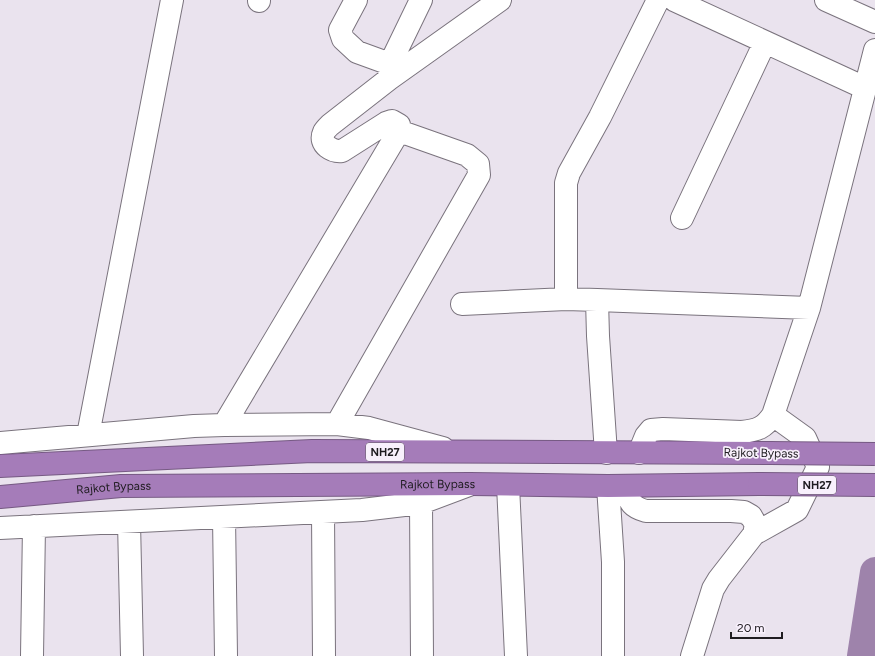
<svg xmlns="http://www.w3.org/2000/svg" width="875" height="656" font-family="Figtree,sans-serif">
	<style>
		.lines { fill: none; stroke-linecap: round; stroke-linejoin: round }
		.river { stroke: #9e83ab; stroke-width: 30 }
		.minor-casing { stroke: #7a737d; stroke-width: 24 }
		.highway-casing { stroke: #765a83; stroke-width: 24 }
		.minor { stroke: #fff; stroke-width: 22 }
		.highway { stroke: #a57cb9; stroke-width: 22 }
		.highway-bridge-casing { stroke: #765a83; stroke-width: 24; stroke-linecap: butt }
		.highway-bridge { stroke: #a57cb9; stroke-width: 22 }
		.labels { text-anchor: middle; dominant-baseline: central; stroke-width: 3.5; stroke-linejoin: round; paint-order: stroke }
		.shield { fill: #f8f0fc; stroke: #605c62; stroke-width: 1 }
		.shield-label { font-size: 11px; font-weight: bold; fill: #1f1c20 }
		.street-label { font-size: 12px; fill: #1f1c20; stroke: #f8f0fc }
	</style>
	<rect width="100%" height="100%" fill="#eae3ee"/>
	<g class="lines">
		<!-- river -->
		<path class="river" d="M862 656 875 572"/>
		<!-- minor casing -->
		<g class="minor-casing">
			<path id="minor" d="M356 0 340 30 343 39 357 52 390 64
				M674 0 865 88
				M826 0 875 22
				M259 1V0
				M389 78 390 64 421 0
				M682 218 765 42
				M597 300 566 299V183L569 173 600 117 658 0
				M462 304 566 299
				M337 424 479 175 478 164 467 155 399 131
				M224 425 399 131V125L392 121 386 123 342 151C333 152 318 145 324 132 325 130 328 127 330 125L389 79 500 0
				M88 435 172 0
				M0 443 194 426 224 425 337 424 369 428 443 448
				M606 453 598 336 597 300 809 308
				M639 453 646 436 651 430 663 429 742 432C758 430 764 428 773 415L809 308 875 50
				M508 485 516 656
				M608 486 613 562V656
				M625 486C630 501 629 506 646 511H731L744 512 751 516 756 525 754 534 719 579 713 589 692 656
				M421 503 422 656
				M323 512 324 656
				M224 517 226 656
				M129 522 132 656
				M0 528 362 510 421 503 469 485
				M754 534 797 510 818 467 805 438 773 415
				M32 656 34 526"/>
		</g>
		<!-- highway casing -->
		<g class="highway-casing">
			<g id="highway">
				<path d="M0 466 312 451 770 453"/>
				<path id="s1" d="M0 497 121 486 470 484 608 486 759 484"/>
			</g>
		</g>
		<!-- minor -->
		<use href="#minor" class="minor"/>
		<!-- highway -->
		<use href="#highway" class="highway"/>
		<!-- highway-bridge casing -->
		<g class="highway-bridge-casing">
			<path id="highway-bridge" d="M770 453 875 454
				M759 484 875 485"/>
		</g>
		<!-- highway-bridge -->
		<use href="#highway-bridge" class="highway-bridge"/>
	</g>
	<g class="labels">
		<!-- shield labels -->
		<g class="shield">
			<rect x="366" y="443" width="38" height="18" rx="3"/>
			<rect x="798" y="476" width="38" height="18" rx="3"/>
		</g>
		<g class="shield-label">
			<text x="385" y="452">NH27</text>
			<text x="817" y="485">NH27</text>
		</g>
		<!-- street labels -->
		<g class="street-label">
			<text transform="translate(761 453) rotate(1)">Rajkot Bypass</text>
			<text stroke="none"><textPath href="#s1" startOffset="438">Rajkot Bypass</textPath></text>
			<text stroke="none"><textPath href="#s1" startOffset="114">Rajkot Bypass</textPath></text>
		</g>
	</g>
	<!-- scale -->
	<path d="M731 632v6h51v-6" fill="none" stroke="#1f1c20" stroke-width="2"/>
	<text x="737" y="632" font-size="12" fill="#1f1c20" stroke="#f8f0fc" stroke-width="3" paint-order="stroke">20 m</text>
</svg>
